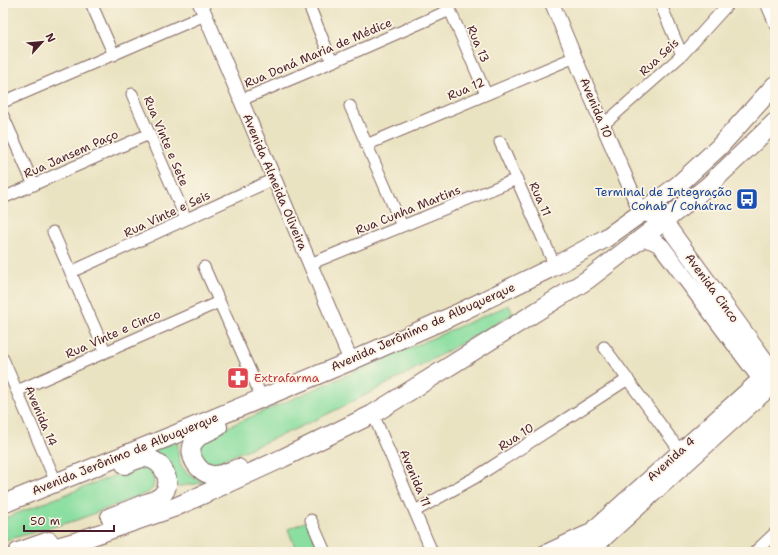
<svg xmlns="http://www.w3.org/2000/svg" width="778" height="555" font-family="'Shantell Sans',sans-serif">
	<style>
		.green { fill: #8adea0; stroke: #6a7e66 }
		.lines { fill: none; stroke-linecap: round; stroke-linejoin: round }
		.minor-casing { stroke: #826460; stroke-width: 13 }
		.tertiary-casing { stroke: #826460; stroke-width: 16 }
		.secondary-casing { stroke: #826460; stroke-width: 18 }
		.primary-casing { stroke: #826460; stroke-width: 20 }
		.minor { stroke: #fff; stroke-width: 11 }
		.tertiary { stroke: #fff; stroke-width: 14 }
		.secondary { stroke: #fff; stroke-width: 16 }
		.primary { stroke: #fff; stroke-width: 18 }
		.labels { text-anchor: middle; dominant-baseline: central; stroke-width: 3.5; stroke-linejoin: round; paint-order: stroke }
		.street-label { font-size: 12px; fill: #4a1f2b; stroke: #fcf5e5 }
		.transit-label { font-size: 12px; fill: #164399; stroke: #fcf5e5; text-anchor: end }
		.health-label { font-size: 12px; fill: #be3a42; stroke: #fcf5e5; text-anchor: start }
	</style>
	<rect width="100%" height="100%" fill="#fcf5e5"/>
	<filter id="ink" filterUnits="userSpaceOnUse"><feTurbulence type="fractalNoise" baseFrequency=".025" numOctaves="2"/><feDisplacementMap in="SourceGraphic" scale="8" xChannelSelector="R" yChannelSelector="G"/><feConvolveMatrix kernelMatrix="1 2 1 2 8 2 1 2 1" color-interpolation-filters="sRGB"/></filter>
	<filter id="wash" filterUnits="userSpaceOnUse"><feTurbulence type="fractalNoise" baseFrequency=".012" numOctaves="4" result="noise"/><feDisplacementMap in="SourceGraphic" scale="16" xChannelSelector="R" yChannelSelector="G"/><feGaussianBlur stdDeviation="0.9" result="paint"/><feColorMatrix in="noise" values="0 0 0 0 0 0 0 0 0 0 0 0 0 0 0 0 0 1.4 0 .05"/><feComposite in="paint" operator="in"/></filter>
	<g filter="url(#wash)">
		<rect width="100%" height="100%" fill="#eae3c2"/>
		<!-- green -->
		<path class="green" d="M509 305 513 314C448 351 383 388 315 420 281 436 246 450 212 464H207L202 462 196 445 200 439Z
			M178 442C177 463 181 472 201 481L202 483 174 487 153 449Z
			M136 467C139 467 143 467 146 468 155 473 157 486 149 492L77 520 3 541V519Z
			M307 521 318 549 310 552H297L288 529Z"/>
	</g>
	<g filter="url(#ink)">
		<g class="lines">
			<!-- minor casing -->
			<g class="minor-casing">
				<path id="minor" d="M91 3 114 55
					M308 3 332 62
					M447 3 486 94
					M660 3 682 55
					M766 3 775 24
					M132 94 186 219
					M241 100 332 62 450 10
					M3 102 205 15
					M350 106 402 226
					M3 116 34 185
					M603 125 682 55 729 3
					M500 142 555 266
					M366 145 575 57
					M3 198 149 134
					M53 232 105 351
					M310 264 517 179
					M204 267 262 398
					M71 272 274 179
					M604 347 680 451
					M3 359 56 482
					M17 391 219 302
					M373 414 432 552
					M415 511 476 477 628 379
					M311 520 325 552
					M542 552 585 532
					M755 552 775 533"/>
			</g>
			<!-- tertiary casing -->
			<g class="tertiary-casing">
				<path id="tertiary" d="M200 3 351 361
					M552 3 603 125 641 213"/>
			</g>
			<!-- secondary casing -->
			<g class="secondary-casing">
				<path id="secondary" d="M641 213 654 215 664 221 775 374
					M641 239C650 239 656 241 662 247L766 386
					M568 552 775 366
					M589 552 775 383"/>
			</g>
			<!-- primary casing -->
			<g class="primary-casing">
				<path id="primary" d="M218 427C210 431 199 434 194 442 186 454 198 473 212 475 221 476 230 471 238 468
					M3 504 176 434 351 361 448 318 555 266 606 238 641 213 678 185 719 147 775 85
					M110 517C121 513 132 509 143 504 149 502 157 500 162 495 175 482 162 459 145 458 138 458 131 462 125 465
					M18 552 49 541
					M38 552 75 542 173 508 191 500 283 458 373 414 587 280 664 221 708 186 775 122"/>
			</g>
			<!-- minor -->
			<use href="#minor" class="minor"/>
			<!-- tertiary -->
			<use href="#tertiary" class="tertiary"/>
			<!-- secondary -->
			<use href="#secondary" class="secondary"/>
			<!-- primary -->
			<use href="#primary" class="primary"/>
		</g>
	</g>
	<!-- icons -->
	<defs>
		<g id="bus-square" transform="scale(1.15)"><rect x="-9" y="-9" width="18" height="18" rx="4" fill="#1a4fb4" stroke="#fcf5e5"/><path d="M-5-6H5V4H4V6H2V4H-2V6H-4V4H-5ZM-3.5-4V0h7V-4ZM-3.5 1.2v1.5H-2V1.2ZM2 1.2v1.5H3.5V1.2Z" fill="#fff"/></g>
		<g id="pharmacy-square" transform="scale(1.15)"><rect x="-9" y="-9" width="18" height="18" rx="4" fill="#e0444e" stroke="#fcf5e5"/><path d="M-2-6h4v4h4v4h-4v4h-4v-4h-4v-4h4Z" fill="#fff"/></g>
	</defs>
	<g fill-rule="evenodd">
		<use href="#bus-square" x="747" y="199"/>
		<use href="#pharmacy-square" x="238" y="378"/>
	</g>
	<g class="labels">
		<!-- street labels -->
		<g class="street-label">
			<text transform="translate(478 44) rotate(67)">Rua 13</text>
			<text transform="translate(318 53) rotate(-23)">Rua Doná Maria de Médice</text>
			<text transform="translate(659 57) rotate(-43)">Rua Seis</text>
			<text transform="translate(466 89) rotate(-23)">Rua 12</text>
			<text transform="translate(596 108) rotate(67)">Avenida 10</text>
			<text transform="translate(166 141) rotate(67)">Rua Vinte e Sete</text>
			<text transform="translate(71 154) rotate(-24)">Rua Jansem Paço</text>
			<text transform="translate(275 182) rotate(67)">Avenida Almeida Oliveira</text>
			<text transform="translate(540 199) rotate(66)">Rua 11</text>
			<text transform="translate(408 210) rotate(-22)">Rua Cunha Martins</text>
			<text transform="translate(167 214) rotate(-25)">Rua Vinte e Seis</text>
			<text transform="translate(712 288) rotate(54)">Avenida Cinco</text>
			<text transform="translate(423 327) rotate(-24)">Avenida Jerônimo de Albuquerque</text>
			<text transform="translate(113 334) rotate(-24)">Rua Vinte e Cinco</text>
			<text transform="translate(41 416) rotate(67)">Avenida 14</text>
			<text transform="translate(516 437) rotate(-33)">Rua 10</text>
			<text transform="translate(125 454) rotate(-22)">Avenida Jerônimo de Albuquerque</text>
			<text transform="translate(671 459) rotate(-42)">Avenida 4</text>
			<text transform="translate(415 478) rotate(67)">Avenida 11</text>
		</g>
		<!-- transit labels -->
		<g class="transit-label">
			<text x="732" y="192">Terminal de Integração<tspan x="732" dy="14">Cohab / Cohatrac</tspan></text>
		</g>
		<!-- health labels -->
		<g class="health-label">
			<text x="254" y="378">Extrafarma</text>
		</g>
	</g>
	<!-- margin -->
	<rect width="778" height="555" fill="none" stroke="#fcf5e5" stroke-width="16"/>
	<!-- north arrow -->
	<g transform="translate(42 42) rotate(63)" stroke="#fcf5e5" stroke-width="3" paint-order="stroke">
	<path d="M0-3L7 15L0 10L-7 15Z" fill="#4a1f2b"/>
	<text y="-6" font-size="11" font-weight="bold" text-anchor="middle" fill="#4a1f2b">N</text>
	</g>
	<!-- scale -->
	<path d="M24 525v6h90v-6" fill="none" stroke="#4a1f2b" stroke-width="2"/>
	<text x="30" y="525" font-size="12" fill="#4a1f2b" stroke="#fcf5e5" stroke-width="3" paint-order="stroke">50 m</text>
</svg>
